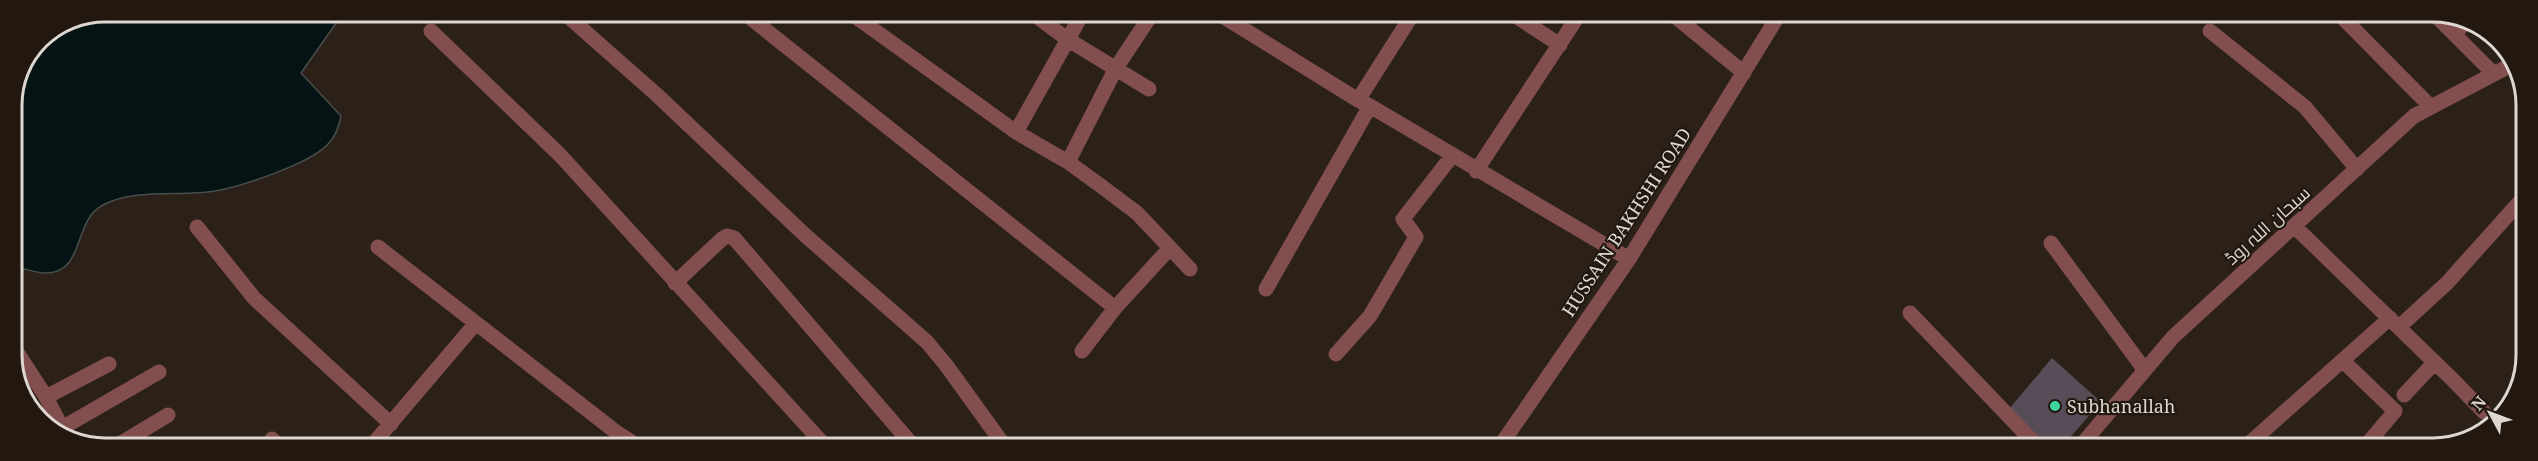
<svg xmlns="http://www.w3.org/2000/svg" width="2538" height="461" font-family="'Noto Serif',Cairo,serif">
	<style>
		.water { fill: #061314; stroke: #474e4d; stroke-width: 1.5 }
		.building { fill: #574d59 }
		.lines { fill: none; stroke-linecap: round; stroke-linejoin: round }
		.minor { stroke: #834f4e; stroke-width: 15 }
		.poi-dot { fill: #40d4a1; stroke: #221810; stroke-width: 2 }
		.labels { text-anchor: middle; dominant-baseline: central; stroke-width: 4.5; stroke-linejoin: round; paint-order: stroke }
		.street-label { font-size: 18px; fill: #ded7d1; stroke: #221810 }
		.poi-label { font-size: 18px; fill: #ded7d1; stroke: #221810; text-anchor: start }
		.rim { fill: none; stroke: #ded7d1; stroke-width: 3 }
	</style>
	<rect width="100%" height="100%" fill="#2c2119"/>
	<!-- water -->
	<path class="water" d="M106 12H344L301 73 341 116C339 127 336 136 328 144 310 164 242 186 215 191 179 197 136 188 103 205 72 221 86 273 45 273 35 273 24 268 14 267L12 105 40 39Z"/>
	<!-- building -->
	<path class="building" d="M2052 358 2101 402 2060 449H2048L2009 409Z"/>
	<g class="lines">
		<!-- minor -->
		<path class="minor" d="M563 12 657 95 806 236 927 342 946 365 1006 448
			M743 12 1115 308
			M849 12 1016 132 1068 162 1101 186 1137 213 1190 269
			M1031 12 1067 39 1149 89
			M1216 12 1358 100
			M1511 13 1560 45
			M1671 13 1744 73
			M2338 13 2431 107
			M2433 13 2494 74
			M431 31 560 155 827 448
			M2210 31 2305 107 2357 169
			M2455 34 2465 22
			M1370 106 1629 259
			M1016 132 1082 14
			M1068 162 1116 68 1153 12
			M1476 171 1580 13
			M197 227 254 298 391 424
			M2295 227 2454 381 2484 412
			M2051 243 2144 369
			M378 247 616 432 641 448
			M675 283 722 239 727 236 734 238 915 448
			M1266 289 1370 106 1358 100 1414 12
			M1910 313 2040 449
			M2399 327 2447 283 2525 196
			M15 349 46 397 66 436
			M1082 351 1115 308 1170 248
			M1336 354 1370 316 1416 237 1403 219 1452 156
			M2343 361 2395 411 2363 449
			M2404 395 2435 362
			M46 397 109 364
			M62 428 159 372
			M272 439 281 448
			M113 448 168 415
			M377 448 373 444 476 323
			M1498 449 1629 259 1780 13
			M2078 449 2173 337 2414 116 2511 65
			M2243 449 2390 318"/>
	</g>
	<!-- markers -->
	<circle class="poi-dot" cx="2055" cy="406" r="6"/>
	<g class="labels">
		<!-- street labels -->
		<g class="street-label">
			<text transform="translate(1626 222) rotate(-57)">HUSSAIN BAKHSHI ROAD</text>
			<text transform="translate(2267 225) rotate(-42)">سبحان اللہ روڈ</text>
		</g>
		<!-- poi labels -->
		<g class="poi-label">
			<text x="2067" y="406">Subhanallah</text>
		</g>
	</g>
	<!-- crop -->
	<path d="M0 0H2538V461H0ZM105 22H2433A83 83 0 0 1 2516 105V355A83 83 0 0 1 2433 438H105A83 83 0 0 1 22 355V105A83 83 0 0 1 105 22Z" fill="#221810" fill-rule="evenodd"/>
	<path class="rim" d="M105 22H2433A83 83 0 0 1 2516 105V355A83 83 0 0 1 2433 438H105A83 83 0 0 1 22 355V105A83 83 0 0 1 105 22Z"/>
	<!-- north arrow -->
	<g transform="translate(2490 413) rotate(311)" stroke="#221810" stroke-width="4.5" paint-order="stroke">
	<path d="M0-4.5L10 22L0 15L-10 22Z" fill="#ded7d1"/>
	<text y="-9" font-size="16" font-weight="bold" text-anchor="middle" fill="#ded7d1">N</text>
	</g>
</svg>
